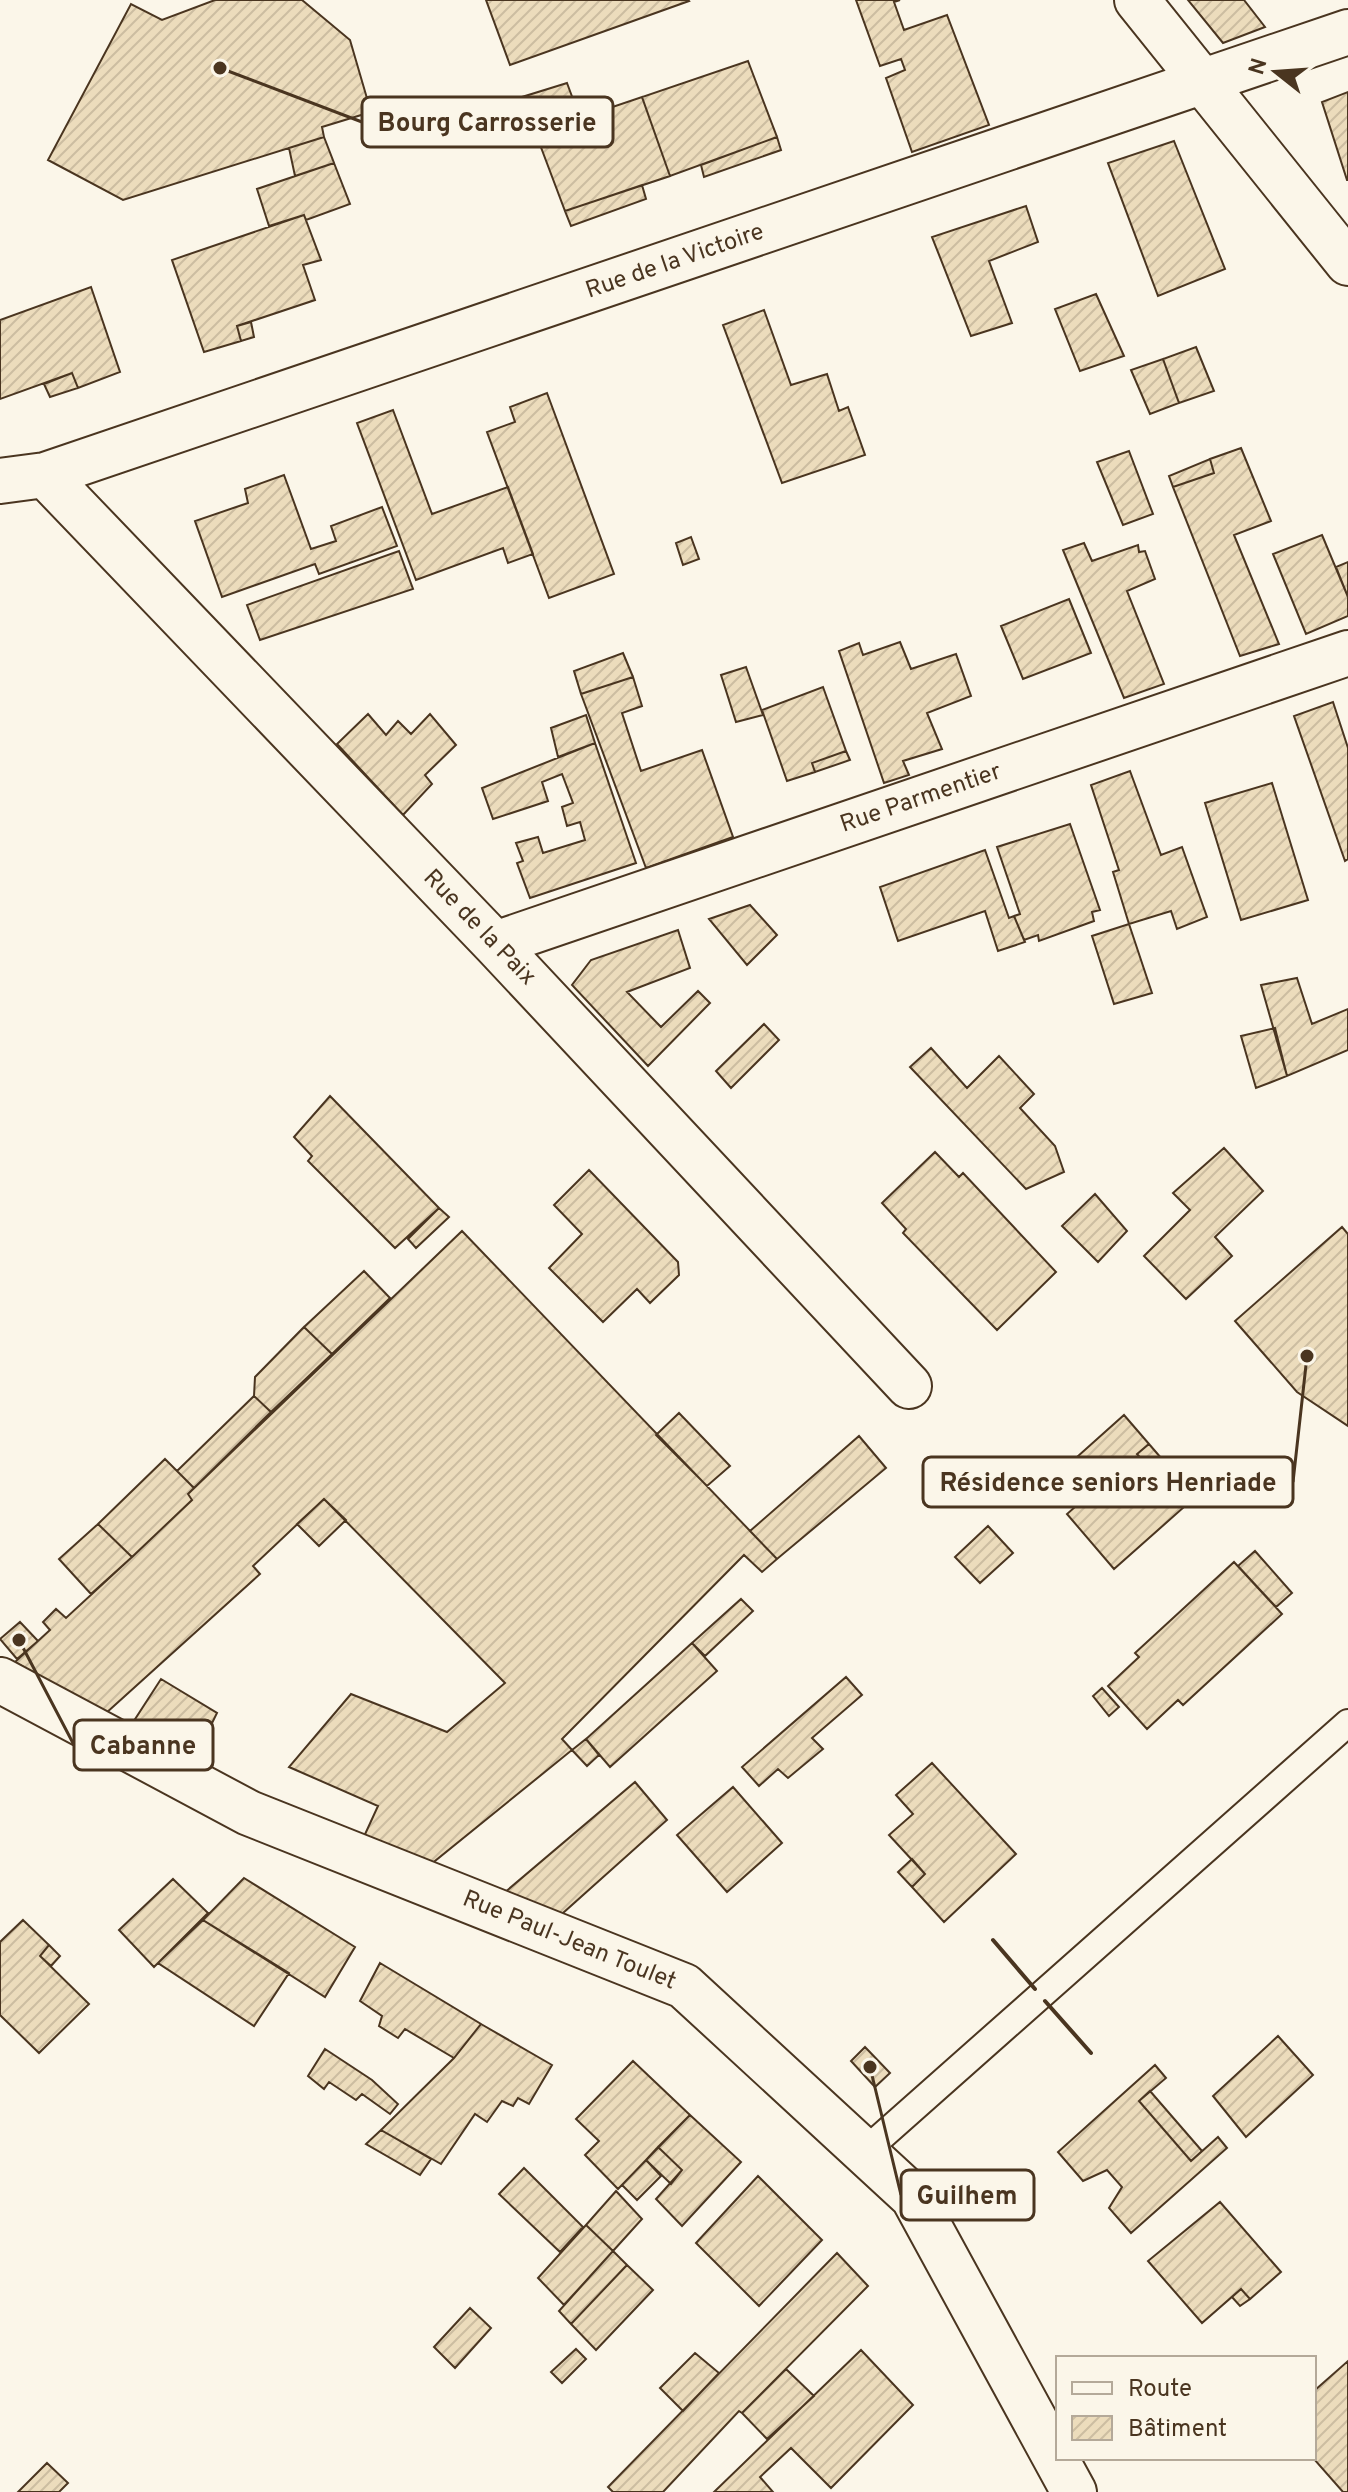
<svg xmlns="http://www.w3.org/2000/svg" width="1348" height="2492" font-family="Overpass,sans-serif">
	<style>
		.building { fill: url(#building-hatch); stroke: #4a3520; stroke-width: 2 }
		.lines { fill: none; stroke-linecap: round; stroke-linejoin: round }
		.service-casing { stroke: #4a3520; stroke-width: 30 }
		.minor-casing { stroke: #4a3520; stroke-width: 48 }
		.tertiary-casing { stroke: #4a3520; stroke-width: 48 }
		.service { stroke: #fbf6e9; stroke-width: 26 }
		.minor { stroke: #fbf6e9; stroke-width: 44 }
		.tertiary { stroke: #fbf6e9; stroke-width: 44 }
		.wall { stroke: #4a3520; stroke-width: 4 }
		.labels { text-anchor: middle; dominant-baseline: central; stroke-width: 6; stroke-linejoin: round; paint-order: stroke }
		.street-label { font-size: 24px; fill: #4a3520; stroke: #fbf6e9 }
		.leader { fill: none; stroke: #4a3520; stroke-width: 3 }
		.callout-dot { fill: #4a3520; stroke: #fbf6e9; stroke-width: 3 }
		.callout { fill: #fbf6e9; stroke: #4a3520; stroke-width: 3 }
		.callout-label { font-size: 26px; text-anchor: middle; font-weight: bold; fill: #4a3520 }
	</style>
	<defs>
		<pattern id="building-hatch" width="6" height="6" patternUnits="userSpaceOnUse" patternTransform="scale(2)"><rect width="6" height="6" fill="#ecdcbc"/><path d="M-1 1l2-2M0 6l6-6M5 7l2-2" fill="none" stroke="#ccbda1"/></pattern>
	</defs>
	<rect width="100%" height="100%" fill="#fbf6e9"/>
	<!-- building -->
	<path class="building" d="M215 0H302L350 40 371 112 322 127 324 137 123 200 48 160 131 4 162 20Z
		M486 0H688L689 1 510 65Z
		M856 0H900L894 2 904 30 947 15 989 125 912 152 886 78 905 70 901 59 880 66Z
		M1188 0H1244L1265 27 1223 43Z
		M748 61 777 137 670 176 642 97Z
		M567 83 580 118 642 97 670 176 565 211 522 97Z
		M1348 92V180H1347L1322 102Z
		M324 137 334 163 295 176 289 148Z
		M777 137 781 150 704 177 701 165Z
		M1174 141 1225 269 1158 296 1108 163Z
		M334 163 350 204 306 220 304 215 269 226 257 189Z
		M642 185 646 199 571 226 565 211Z
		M1026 206 1038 242 989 261 1012 323 971 336 932 237Z
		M304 215 321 260 303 265 315 300 237 326 241 341 204 352 172 260Z
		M91 287 120 372 78 388 72 373 0 399V320Z
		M1096 294 1124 356 1080 371 1055 309Z
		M764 310 791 385 827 374 839 411 848 407 865 455 782 483 723 325Z
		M251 322 254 337 241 341 237 326Z
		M1196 347 1214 391 1179 403 1163 359Z
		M1163 359 1179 403 1150 414 1131 370Z
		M72 373 78 388 50 397 44 384Z
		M547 393 614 574 549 598 487 432 515 422 510 407Z
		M393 410 432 514 508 487 533 554 508 563 503 548 416 580 357 423Z
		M1241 448 1271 521 1234 535 1279 644 1240 656 1173 487 1214 473 1210 459Z
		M1129 451 1153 514 1123 525 1097 462Z
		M1210 459 1214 473 1173 487 1169 476Z
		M284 475 311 549 336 541 331 526 382 507 397 546 319 574 315 564 222 597 195 521 248 503 245 489Z
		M1322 535 1348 597V616L1306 634 1273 554Z
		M691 537 699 559 683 565 676 543Z
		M1084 543 1092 561 1138 545 1139 552 1145 551 1155 579 1127 591 1164 684 1124 698 1063 550Z
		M399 551 413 589 260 640 247 605Z
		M1348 562V597L1336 567Z
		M1069 599 1091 653 1023 679 1001 626Z
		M900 642 911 669 956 654 971 696 927 713 942 749 903 761 909 775 884 783 839 651 859 643 863 655Z
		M623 653 633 677 581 694 574 671Z
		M746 667 763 715 736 722 721 675Z
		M633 677 642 706 622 713 641 771 702 750 733 837 646 868 581 694Z
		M823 687 846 751 812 763 815 772 787 781 762 710Z
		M1333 702 1348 748V859L1345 861 1294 716Z
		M368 714 386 735 398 721 411 734 430 714 456 745 425 775 432 784 403 815 337 744Z
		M586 715 595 743 558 757 551 728Z
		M595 743 636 863 530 898 517 863 523 861 516 843 538 837 543 853 585 840 580 822 567 826 562 807 573 803 562 774 542 782 548 801 493 819 482 788Z
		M846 751 850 760 815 772 812 763Z
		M1130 771 1161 855 1182 847 1207 917 1177 929 1171 911 1129 924 1113 872 1119 870 1091 785Z
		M1272 783 1308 900 1241 920 1205 803Z
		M1070 824 1100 910 1092 912 1094 921 1039 941 1038 935 1024 940 1014 916 1020 914 997 847Z
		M985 850 1009 918 1014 916 1025 942 998 951 985 911 898 941 880 887Z
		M750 905 777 935 747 965 709 919Z
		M1129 924 1152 993 1114 1004 1092 936Z
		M678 930 690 968 627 992 661 1027 698 991 710 1003 648 1066 572 985 591 960Z
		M1297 978 1312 1024 1348 1009V1050L1287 1076 1261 985Z
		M764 1024 779 1040 731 1088 716 1071Z
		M1275 1028 1287 1076 1256 1088 1241 1036Z
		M931 1048 967 1088 999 1056 1034 1094 1020 1108 1055 1146 1064 1172 1026 1189 910 1067Z
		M330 1096 439 1208 395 1248 308 1161 312 1156 294 1137Z
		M1224 1148 1263 1191 1215 1237 1232 1256 1186 1299 1144 1256 1190 1210 1173 1193Z
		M935 1152 959 1177 963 1173 1056 1272 997 1330 903 1233 906 1229 882 1203Z
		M589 1170 678 1262 679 1275 650 1303 637 1289 603 1322 549 1268 582 1234 554 1205Z
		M1095 1194 1127 1231 1098 1262 1062 1226Z
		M439 1208 449 1217 416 1248 408 1239Z
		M1342 1227 1348 1234V1426L1297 1392 1235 1321Z
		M462 1231 777 1559 762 1572 744 1555 562 1739 572 1750 425 1869 361 1843 378 1806 289 1767 351 1694 447 1732 505 1683 324 1499 253 1566 260 1574 105 1714 15 1662 50 1630 43 1622 56 1609 66 1618 132 1557 192 1500 188 1494Z
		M364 1271 390 1298 332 1354 304 1327Z
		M304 1327 332 1354 271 1412 254 1396 255 1377Z
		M254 1396 271 1412 194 1488 177 1471Z
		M679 1413 730 1466 707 1486 656 1435Z
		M1124 1415 1149 1444 1137 1454 1184 1507 1114 1569 1067 1514 1092 1492 1068 1465Z
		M859 1436 886 1468 777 1559 750 1531Z
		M1149 1444 1174 1473 1163 1484 1137 1454Z
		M165 1459 194 1488 188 1494 192 1500 132 1557 98 1524Z
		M324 1499 346 1520 319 1546 297 1524Z
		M98 1524 132 1557 91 1594 59 1559Z
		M988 1526 1013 1553 980 1583 955 1557Z
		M1255 1551 1292 1593 1276 1607 1238 1566Z
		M1234 1562 1282 1614 1183 1705 1178 1700 1147 1729 1108 1686 1139 1657 1135 1653Z
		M741 1599 753 1611 705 1656 692 1643Z
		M20 1622 38 1641 17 1659 0 1639Z
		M692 1643 717 1671 610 1767 586 1739Z
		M846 1677 862 1695 812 1738 823 1749 788 1778 778 1769 759 1786 742 1767Z
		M161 1679 217 1713 193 1762 130 1727Z
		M1102 1688 1119 1707 1109 1716 1093 1696Z
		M586 1739 599 1755 587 1766 572 1750Z
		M932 1763 1016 1854 944 1922 912 1887 925 1874 889 1835 913 1814 896 1795Z
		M635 1782 667 1820 554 1921 497 1899Z
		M733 1787 782 1843 727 1892 677 1835Z
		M912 1859 925 1874 912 1887 898 1872Z
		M244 1878 355 1947 325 1997 203 1920Z
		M173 1879 208 1913 154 1967 119 1930Z
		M23 1920 49 1945 40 1956 89 2004 39 2053 0 2015V1942Z
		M203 1920 289 1973 254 2026 158 1963Z
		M49 1945 60 1956 51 1966 40 1956Z
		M380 1963 481 2024 454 2058 405 2029 398 2038 379 2026 382 2016 360 2001Z
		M481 2024 552 2065 529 2104 518 2098 513 2106 502 2101 487 2122 475 2114 441 2164 381 2130 454 2058Z
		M1278 2036 1313 2075 1246 2137 1213 2096Z
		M865 2047 890 2073 875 2087 851 2061Z
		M325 2049 372 2080 398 2104 390 2114 362 2094 356 2100 329 2082 324 2089 308 2076Z
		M633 2061 690 2115 618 2189 585 2155 599 2141 576 2119Z
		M1155 2065 1166 2078 1139 2101 1191 2161 1218 2137 1227 2148 1131 2233 1109 2208 1122 2187 1107 2170 1083 2181 1058 2152Z
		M1150 2091 1202 2151 1191 2161 1139 2101Z
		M690 2115 741 2162 682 2226 656 2199 682 2170 658 2147Z
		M381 2130 431 2159 420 2175 366 2144Z
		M658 2147 682 2170 671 2184 646 2160Z
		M646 2160 661 2176 637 2200 622 2185Z
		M524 2168 583 2227 560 2252 499 2194Z
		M758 2176 822 2240 759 2306 696 2243Z
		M616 2191 642 2219 613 2251 586 2225Z
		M1220 2202 1281 2272 1250 2299 1241 2289 1202 2323 1148 2261Z
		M586 2225 613 2251 564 2305 538 2278Z
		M613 2251 627 2265 571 2324 559 2311Z
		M837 2253 868 2286 742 2413 739 2411 663 2492H613L608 2487Z
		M627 2265 653 2290 596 2350 571 2324Z
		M1241 2289 1250 2299 1240 2306 1232 2297Z
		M470 2308 491 2328 455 2368 434 2347Z
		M576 2349 586 2359 562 2383 551 2372Z
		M861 2350 913 2405 831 2488 791 2448 760 2477 773 2492H714Z
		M695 2353 719 2373 683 2411 660 2388Z
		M1348 2361V2492H1343L1313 2458 1314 2391Z
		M786 2369 814 2396 767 2439 742 2413Z
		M47 2463 68 2483 59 2492H18Z"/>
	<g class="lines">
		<!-- service casing -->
		<g class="service-casing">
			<path id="service" d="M864 2152 1348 1723"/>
		</g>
		<!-- minor casing -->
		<g class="minor-casing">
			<path id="minor" d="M45 475 495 944 909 1386
				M0 481 45 475 1348 32
				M495 944 1348 653
				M0 1680 249 1813 684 1986 913 2197 1074 2492"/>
		</g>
		<!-- tertiary casing -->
		<g class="tertiary-casing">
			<path id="tertiary" d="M1137 0 1348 263"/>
		</g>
		<!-- service -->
		<use href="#service" class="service"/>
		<!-- minor -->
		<use href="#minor" class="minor"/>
		<!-- tertiary -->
		<use href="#tertiary" class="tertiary"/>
		<!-- wall -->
		<path class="wall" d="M993 1940 1035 1989
			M1045 2001 1091 2053"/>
	</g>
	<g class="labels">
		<!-- street labels -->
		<g class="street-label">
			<text transform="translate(675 262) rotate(-19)">Rue de la Victoire</text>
			<text transform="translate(921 799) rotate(-19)">Rue Parmentier</text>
			<text transform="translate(479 928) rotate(46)">Rue de la Paix</text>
			<text transform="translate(569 1941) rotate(22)">Rue Paul-Jean Toulet</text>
		</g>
	</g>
	<!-- callouts -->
	<path class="leader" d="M220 68L362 122M1307 1356L1293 1482M19 1640L74 1745M870 2067L901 2195"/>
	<g class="callout-dot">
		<circle cx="220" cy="68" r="8"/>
		<circle cx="1307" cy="1356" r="8"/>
		<circle cx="19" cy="1640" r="8"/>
		<circle cx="870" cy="2067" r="8"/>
	</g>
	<g class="callout">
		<rect x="362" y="97" width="251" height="50" rx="8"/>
		<rect x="923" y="1457" width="370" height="50" rx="8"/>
		<rect x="74" y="1720" width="139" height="50" rx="8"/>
		<rect x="901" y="2170" width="133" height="50" rx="8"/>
	</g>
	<g class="callout-label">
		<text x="487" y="131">Bourg Carrosserie</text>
		<text x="1108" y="1491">Résidence seniors Henriade</text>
		<text x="143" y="1754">Cabanne</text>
		<text x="967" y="2204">Guilhem</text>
	</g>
	<!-- legend -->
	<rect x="1056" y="2356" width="260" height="104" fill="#fbf6e9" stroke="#b4a999" stroke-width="2"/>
	<rect x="1072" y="2382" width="40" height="12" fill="#fbf6e9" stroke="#b4a999" stroke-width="2"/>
	<text x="1128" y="2396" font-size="24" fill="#4a3520">Route</text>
	<rect x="1072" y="2416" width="40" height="24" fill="url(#building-hatch)" stroke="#b4a999" stroke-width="2"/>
	<text x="1128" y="2436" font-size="24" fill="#4a3520">Bâtiment</text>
	<!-- north arrow -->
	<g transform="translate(1276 72) rotate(287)" stroke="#fbf6e9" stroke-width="6" paint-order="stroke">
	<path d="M0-6L14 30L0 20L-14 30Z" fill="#4a3520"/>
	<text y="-12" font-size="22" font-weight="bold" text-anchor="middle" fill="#4a3520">N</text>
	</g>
</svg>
